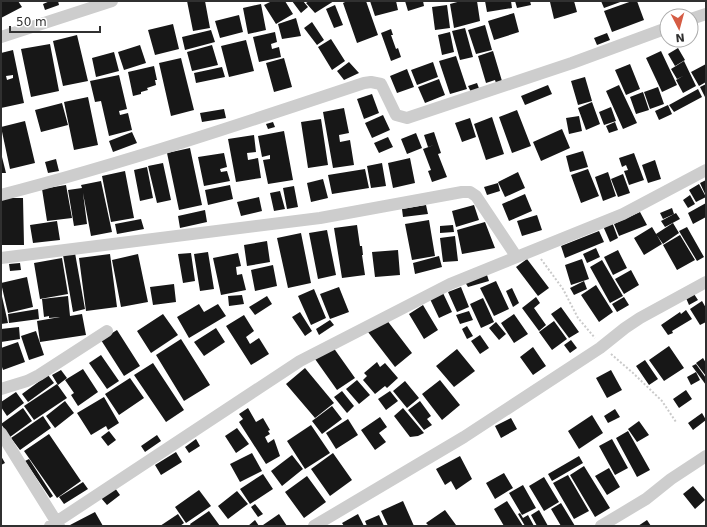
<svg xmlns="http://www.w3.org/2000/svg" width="707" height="527" font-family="'DejaVu Sans',sans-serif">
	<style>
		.building { fill: #171717; fill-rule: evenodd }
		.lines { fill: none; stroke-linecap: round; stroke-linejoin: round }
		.path { stroke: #cacaca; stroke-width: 2; stroke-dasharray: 2 2; stroke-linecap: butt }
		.street { stroke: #cdcdcd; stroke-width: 12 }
	</style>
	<rect width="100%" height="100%" fill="#fff"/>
	<!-- building -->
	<path class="building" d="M1 1H18L22 7 1 18Z
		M50 1H58L59 5 45 10 43 4Z
		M187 1H205L210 28 193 31Z
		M272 1H285L293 14 276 24 264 5Z
		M292 1H303L308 7 301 13Z
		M309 1H334L315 13 306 3Z
		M347 1H366L378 35 357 43 343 3Z
		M370 1H396L398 10 375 16Z
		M405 1H423L424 6 408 11Z
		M461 1H477L480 21 454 28 450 4Z
		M485 1H511L512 8 487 12Z
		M515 1H530L531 5 517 8Z
		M552 1H574L577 12 554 19 550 2Z
		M601 1H623L604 8Z
		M632 1H637L644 20 612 32 604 11Z
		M261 4 266 30 248 34 243 8Z
		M335 5 343 25 334 28 326 9Z
		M447 5 450 28 435 30 432 7Z
		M514 13 519 32 494 40 488 21Z
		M239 15 243 32 220 38 215 21Z
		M296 18 301 36 282 39 278 24Z
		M312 22 324 40 317 45 304 28Z
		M173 24 179 49 155 55 148 30Z
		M485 25 492 50 476 54 468 30Z
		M465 28 473 57 460 60 452 31Z
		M391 29 393 35H391L396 49 398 48 401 57 391 61 381 33Z
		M211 30 215 42 185 50 182 37Z
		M275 32 277 42 271 44 272 49 279 47 281 57 259 62 253 37Z
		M450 32 454 52 442 55 438 35Z
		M607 33 610 40 597 45 594 38Z
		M77 35 88 81 63 86 53 41Z
		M331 39 345 61 332 70 318 47Z
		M246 40 254 71 229 77 221 46Z
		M50 44 59 91 31 97 21 49Z
		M140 45 146 63 124 70 118 52Z
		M212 45 218 65 192 71 187 52Z
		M678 48 685 60 675 66 668 54Z
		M13 50 24 103 1 108V53ZM13 75V78L7 80 6 76Z
		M493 51 502 81 496 83 495 80 486 83 478 56Z
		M661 51 677 85 662 92 646 58Z
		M114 52 119 71 96 77 92 58Z
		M456 56 467 89 450 94 439 61Z
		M181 58 194 110 171 116 159 63Z
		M284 58 292 87 274 92 266 63Z
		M684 61 696 86 683 93 676 80 683 76 677 79 671 69Z
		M349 62 359 73 344 80 337 71Z
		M433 62 438 77 417 85 411 70Z
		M630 64 640 89 626 95 615 70Z
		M706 64V82L699 86 691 72Z
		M154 66 157 80H155L156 85 147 88 148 90 141 92V94L133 96 128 72Z
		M222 67 225 77 196 83 194 73Z
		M407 69 414 87 397 93 390 76Z
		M119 75 127 109 119 111 120 115 128 113 132 130 109 136 101 101 95 102 90 81Z
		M585 77 592 101 578 105 571 81Z
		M439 79 445 95 425 103 418 87Z
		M477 83 480 91 472 94 468 86Z
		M706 84V99L700 87Z
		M548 85 552 94 525 105 521 96Z
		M619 85 637 123 623 129 606 91Z
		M658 87 664 104 650 109 644 92Z
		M698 89 702 97 674 112 669 105Z
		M643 92 649 110 636 114 630 97Z
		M372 94 379 113 364 119 357 99Z
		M88 97 98 145 74 150 64 102Z
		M592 102 600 124 586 130 578 108Z
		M62 103 68 125 41 132 35 110Z
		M668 105 672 114 659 120 655 111Z
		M611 107 616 121 604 125 599 112Z
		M344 108 349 133 339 135 340 142 350 140 354 165 333 168 323 112Z
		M224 109 226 118 202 122 200 113Z
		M517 110 531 146 512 153 499 117Z
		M383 115 390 130 372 138 365 123Z
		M579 116 582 131 569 134 566 118Z
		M492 117 504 154 486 160 474 124Z
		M470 118 476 137 462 142 455 123Z
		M321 119 328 165 308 168 301 122Z
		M25 121 35 163 10 169 1 127Z
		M273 122 275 127 268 129 266 124Z
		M615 122 618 130 609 133 606 126Z
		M562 129 570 148 541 161 533 142Z
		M284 131 293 180 268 184 263 160 270 159V155L262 157 258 136Z
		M132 132 137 143 113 152 109 141Z
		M434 132 441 153 438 154 447 177 432 182 428 171 431 170 423 149 434 145 428 147 424 135Z
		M416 133 422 148 407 154 401 139Z
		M254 135 256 152 247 153 248 160 258 158 261 178 236 182 228 139Z
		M388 137 393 147 379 153 374 143Z
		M190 148 202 205 179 210 167 153Z
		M583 151 588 167 570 172 566 156Z
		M1 153 6 173H1Z
		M224 153 227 167 220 169 221 172 227 171 230 181 204 186 198 157Z
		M634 153 644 180 629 185 624 171 628 170 626 165 622 167 619 158Z
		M410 158 415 183 393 188 388 163Z
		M56 159 59 171 48 173 45 162Z
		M655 160 661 179 648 183 642 165Z
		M163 163 171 200 157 203 148 166Z
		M382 163 386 186 371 188 367 166Z
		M147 167 153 198 140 201 134 170Z
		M365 169 369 188 332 194 328 175Z
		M588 169 599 196 581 203 571 175Z
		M125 171 134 218 111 222 102 176Z
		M518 172 525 188 505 197 498 182Z
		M608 172 616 196 603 201 595 177Z
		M623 174 630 193 618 197 611 179Z
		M323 179 328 198 311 202 307 183Z
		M706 180V196L700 183Z
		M101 181 112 232 91 236 83 193 87 224 74 226 68 190 82 188 81 185Z
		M498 183 500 191 487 195 484 187Z
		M699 184 706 197 696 202 689 190Z
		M66 185 72 218 47 221 42 189Z
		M230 185 233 199 208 205 205 190Z
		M294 186 298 207 287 209 283 188Z
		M280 191 285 209 274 211 270 193Z
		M525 194 532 211 509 221 502 204Z
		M690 195 695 204 688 208 683 200Z
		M259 197 262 211 241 216 237 202Z
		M1 198H23L24 245H1Z
		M706 203V217L693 224 688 213Z
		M426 205 428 214 403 217 402 209Z
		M474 205 479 220 456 227 452 211Z
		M672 208 674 214 663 219 660 213Z
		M205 210 207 222 180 228 178 216Z
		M640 212 647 225 619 236 614 224Z
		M676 213 680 219 665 227 661 221Z
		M537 215 542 230 522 236 517 221Z
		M141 219 144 229 117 234 115 224Z
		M429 220 435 256 412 260 405 224Z
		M57 221 60 240 33 243 30 225Z
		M485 222 495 248 462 254 457 230Z
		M612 222 618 238 610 242 603 226Z
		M673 223 679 233 663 244 656 234Z
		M357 225 360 246H362L363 255H362L365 275 342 278 334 228Z
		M453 225 454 232 440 233V226Z
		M652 227 662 244 644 255 634 238Z
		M687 227 704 257 697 261 679 231Z
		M327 230 336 275 318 279 309 233Z
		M599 231 604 242 565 258 561 246Z
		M301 233 311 283 288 288 277 238Z
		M680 235 695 260 677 270 663 245Z
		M455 236 458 261 443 262 440 238Z
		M267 241 270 262 247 266 244 245Z
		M596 248 600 257 587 263 583 254Z
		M398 250 400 275 375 277 372 252Z
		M618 250 627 268 613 275 604 257Z
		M208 252 214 289 200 291 194 254Z
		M75 253 85 309 73 312 63 255Z
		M191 253 195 281 183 283 178 254Z
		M238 253 241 266 236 267 237 275 242 274 246 290 221 295 213 258Z
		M110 254 117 307 86 311 79 258Z
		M138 254 148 302 121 307 112 260Z
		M439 256 442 267 415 274 413 263Z
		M62 258 68 294 40 299 34 263Z
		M527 259 549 288 538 296 516 267Z
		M582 259 589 279 571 285 565 265Z
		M602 260 623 296 610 303 590 267Z
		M20 263 21 270 10 271 9 264Z
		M273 265 277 286 255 291 251 270Z
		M631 270 639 285 624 294 615 279Z
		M486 272 489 281 468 287 465 282Z
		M27 277 33 307 8 313 1 283Z
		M496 281 509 309 494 316 480 288Z
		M584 281 587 289 574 295 570 288Z
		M174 284 176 302 153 305 150 287Z
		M596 285 613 312 599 322 581 295Z
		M339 287 349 312 330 319 320 294Z
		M461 287 469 307 457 312 448 292Z
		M512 288 519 303 513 307 506 291Z
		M314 289 326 318 311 325 298 296Z
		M1 292 8 323 1 324Z
		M443 293 452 312 439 318 430 299Z
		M694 294 698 300 689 305 686 298Z
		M242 295 244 304 229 306 228 296Z
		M68 296 70 316 82 314 86 335 40 342 37 321 60 317 49 318V316L44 317 42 299Z
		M267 296 272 304 255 315 249 307Z
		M536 297 540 303 534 308 546 325 539 331 522 308Z
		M624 297 629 305 617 312 612 304Z
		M483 298 494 322 481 328 470 304Z
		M702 301 706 308V322L700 325 690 309Z
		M199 304 204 312 218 304 226 316 189 338 177 317Z
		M423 305 438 330 424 339 409 314Z
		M561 307 579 332 569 338 551 314Z
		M38 309 39 319 9 323 8 314Z
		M686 310 692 319 672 331 673 333 668 335 661 325 680 312 681 314Z
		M469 311 473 320 460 324 456 315Z
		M300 312 312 331 305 336 292 317Z
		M163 314 178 335 151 353 137 331Z
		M514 314 528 334 514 343 501 323Z
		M244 315 254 331 246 337 250 344 259 338 269 354 251 365 226 326Z
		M386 319 412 353 395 367 368 332Z
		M330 320 334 325 319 335 316 329Z
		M554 321 567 339 552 350 539 332Z
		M496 322 506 334 499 340 489 328Z
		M467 326 473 336 467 339 462 329Z
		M19 327 20 339 1 342V329Z
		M216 328 225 342 204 356 194 342Z
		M117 330 140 366 124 376 101 340Z
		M36 331 44 355 29 360 21 336Z
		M480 335 489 348 480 354 471 341Z
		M181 339 210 385 184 401 156 355Z
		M571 340 577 348 570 353 564 345Z
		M18 342 25 362 3 370 1 364V348Z
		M669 346 684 368 664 381 649 360Z
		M333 347 355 378 337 390 315 359Z
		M533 347 546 366 533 375 520 357Z
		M457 349 475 371 454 387 436 366Z
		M101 355 119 381 107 389 89 363Z
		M703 358 706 363V376L696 363Z
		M645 360 658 379 649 385 636 366Z
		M377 362 380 367 385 363 398 378 387 388 385 386 375 394 363 380 367 376 364 373Z
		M153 363 184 410 166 422 134 375Z
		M696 364 706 378V385L692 366Z
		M305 368 334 403 315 418 286 384Z
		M83 369 98 392 78 406 71 395 74 393 65 380Z
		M61 370 67 378 58 385 52 375Z
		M611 370 622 390 607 398 596 378Z
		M696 372 700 380 691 385 687 377Z
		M48 375 54 383 28 402 22 394Z
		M130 378 144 398 119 415 105 394Z
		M357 380 370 395 359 404 346 389Z
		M440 380 460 405 442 420 422 394Z
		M405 381 419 398 407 408 393 391Z
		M57 384 67 398 34 420 24 406Z
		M686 390 692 399 679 408 673 399Z
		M342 391 354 406 347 413 334 397Z
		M390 391 398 401 386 410 378 399Z
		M16 392 24 403 7 416 1 407V402Z
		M104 397 119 423 108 430 106 426 91 435 77 413Z
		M65 401 74 413 55 428 46 416Z
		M420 401 431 416 427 419 432 425 424 430 408 410Z
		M332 406 342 419 322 434 312 421Z
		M23 408 32 421 10 437 1 424Z
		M248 408 256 422 263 418 270 430 268 431 270 434 265 437 268 443 274 439 280 456 266 464 239 422 243 419 239 414Z
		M403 408 424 433 418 436 410 437 394 416Z
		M615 409 620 417 608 423 604 416Z
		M702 413 706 420 693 430 688 423Z
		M592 415 603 433 579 449 568 431Z
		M43 416 51 428 20 450 11 438Z
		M380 417 387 427 379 433 386 442 375 450 361 430Z
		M511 418 517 429 501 438 495 426Z
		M348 419 358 435 336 449 326 433Z
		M639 421 649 435 637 442 628 429Z
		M311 425 330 453 305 469 287 441Z
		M237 428 249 444 236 453 225 436Z
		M109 431 116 440 108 446 101 437Z
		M628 431 650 470 637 477 616 438Z
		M49 434 81 481 57 498 24 451Z
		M157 435 161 441 145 452 141 446Z
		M196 439 200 446 189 453 185 447Z
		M612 439 628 468 615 475 599 446Z
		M176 452 182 462 161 475 155 465Z
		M252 453 262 471 240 482 230 464Z
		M333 453 352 480 330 496 311 469Z
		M292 455 303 469 282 486 271 471Z
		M1 456 5 463 1 465Z
		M460 456 472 479 456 490 451 481 445 485 436 469Z
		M579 456 583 463 552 481 548 474Z
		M29 459 53 496 50 498 25 461Z
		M584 466 610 508 595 517 570 475Z
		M609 468 620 487 607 495 595 476Z
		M504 473 513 488 495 499 486 483Z
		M263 474 273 489 250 504 240 489Z
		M568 475 589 511 574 519 553 483Z
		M307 476 326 502 304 518 285 492Z
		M544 477 559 502 544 511 529 486Z
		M83 482 88 489 64 504 59 497Z
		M523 485 536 508 522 515 509 493Z
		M693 486 705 500 695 509 683 494Z
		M115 488 120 495 107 505 101 498Z
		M199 490 211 506 186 523 175 507Z
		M237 491 248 504 228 519 218 506Z
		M403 501 414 526H388L381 511Z
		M507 501 523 526H504L494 509Z
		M561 503 575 526H561L551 509Z
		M255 504 263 514 258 517 251 507Z
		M445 510 456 525 429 526 426 523Z
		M539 510 548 526H537L531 515Z
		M209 511 220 526H191L190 524Z
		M95 512 103 526H71L70 525Z
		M520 513 523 518 528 515 534 526H525L518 514Z
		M178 514 184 523 180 526H160Z
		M279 514 287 526H264L263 525Z
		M358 514 364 526H344L342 523Z
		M379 515 384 526H367L365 521Z
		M255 520 259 526H248Z
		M647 520 651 526H638Z"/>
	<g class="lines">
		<!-- path -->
		<path class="path" d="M541 259 563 289 578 318 595 338
			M611 354 633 373 662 401 676 422"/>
		<!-- street -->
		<path class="street" d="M691 19 706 14
			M1 37 112 1
			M1 195C124 163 244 123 364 83L371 82 381 84 396 115 407 118 572 63 667 28
			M1 258 320 218 462 192H470L476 196 516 256
			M1 389 27 381 39 375 107 331
			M1 433 59 526
			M50 526 300 361 450 284 623 214 706 170
			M314 526 464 437 600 348 625 328 640 318 706 282
			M601 526 646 499 671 479 706 456"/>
	</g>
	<!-- border -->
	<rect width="707" height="527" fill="none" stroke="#303030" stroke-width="4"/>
	<!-- north arrow -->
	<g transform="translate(679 28) rotate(174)"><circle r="19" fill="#ffffff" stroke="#acacac"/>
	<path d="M0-3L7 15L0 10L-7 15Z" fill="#d55c44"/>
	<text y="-6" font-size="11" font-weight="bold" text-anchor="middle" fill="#303030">N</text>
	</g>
	<!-- scale -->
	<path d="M10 26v6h90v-6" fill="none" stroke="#303030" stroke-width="2"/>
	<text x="16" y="26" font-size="12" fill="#303030" stroke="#ffffff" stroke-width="3" paint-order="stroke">50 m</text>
</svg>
